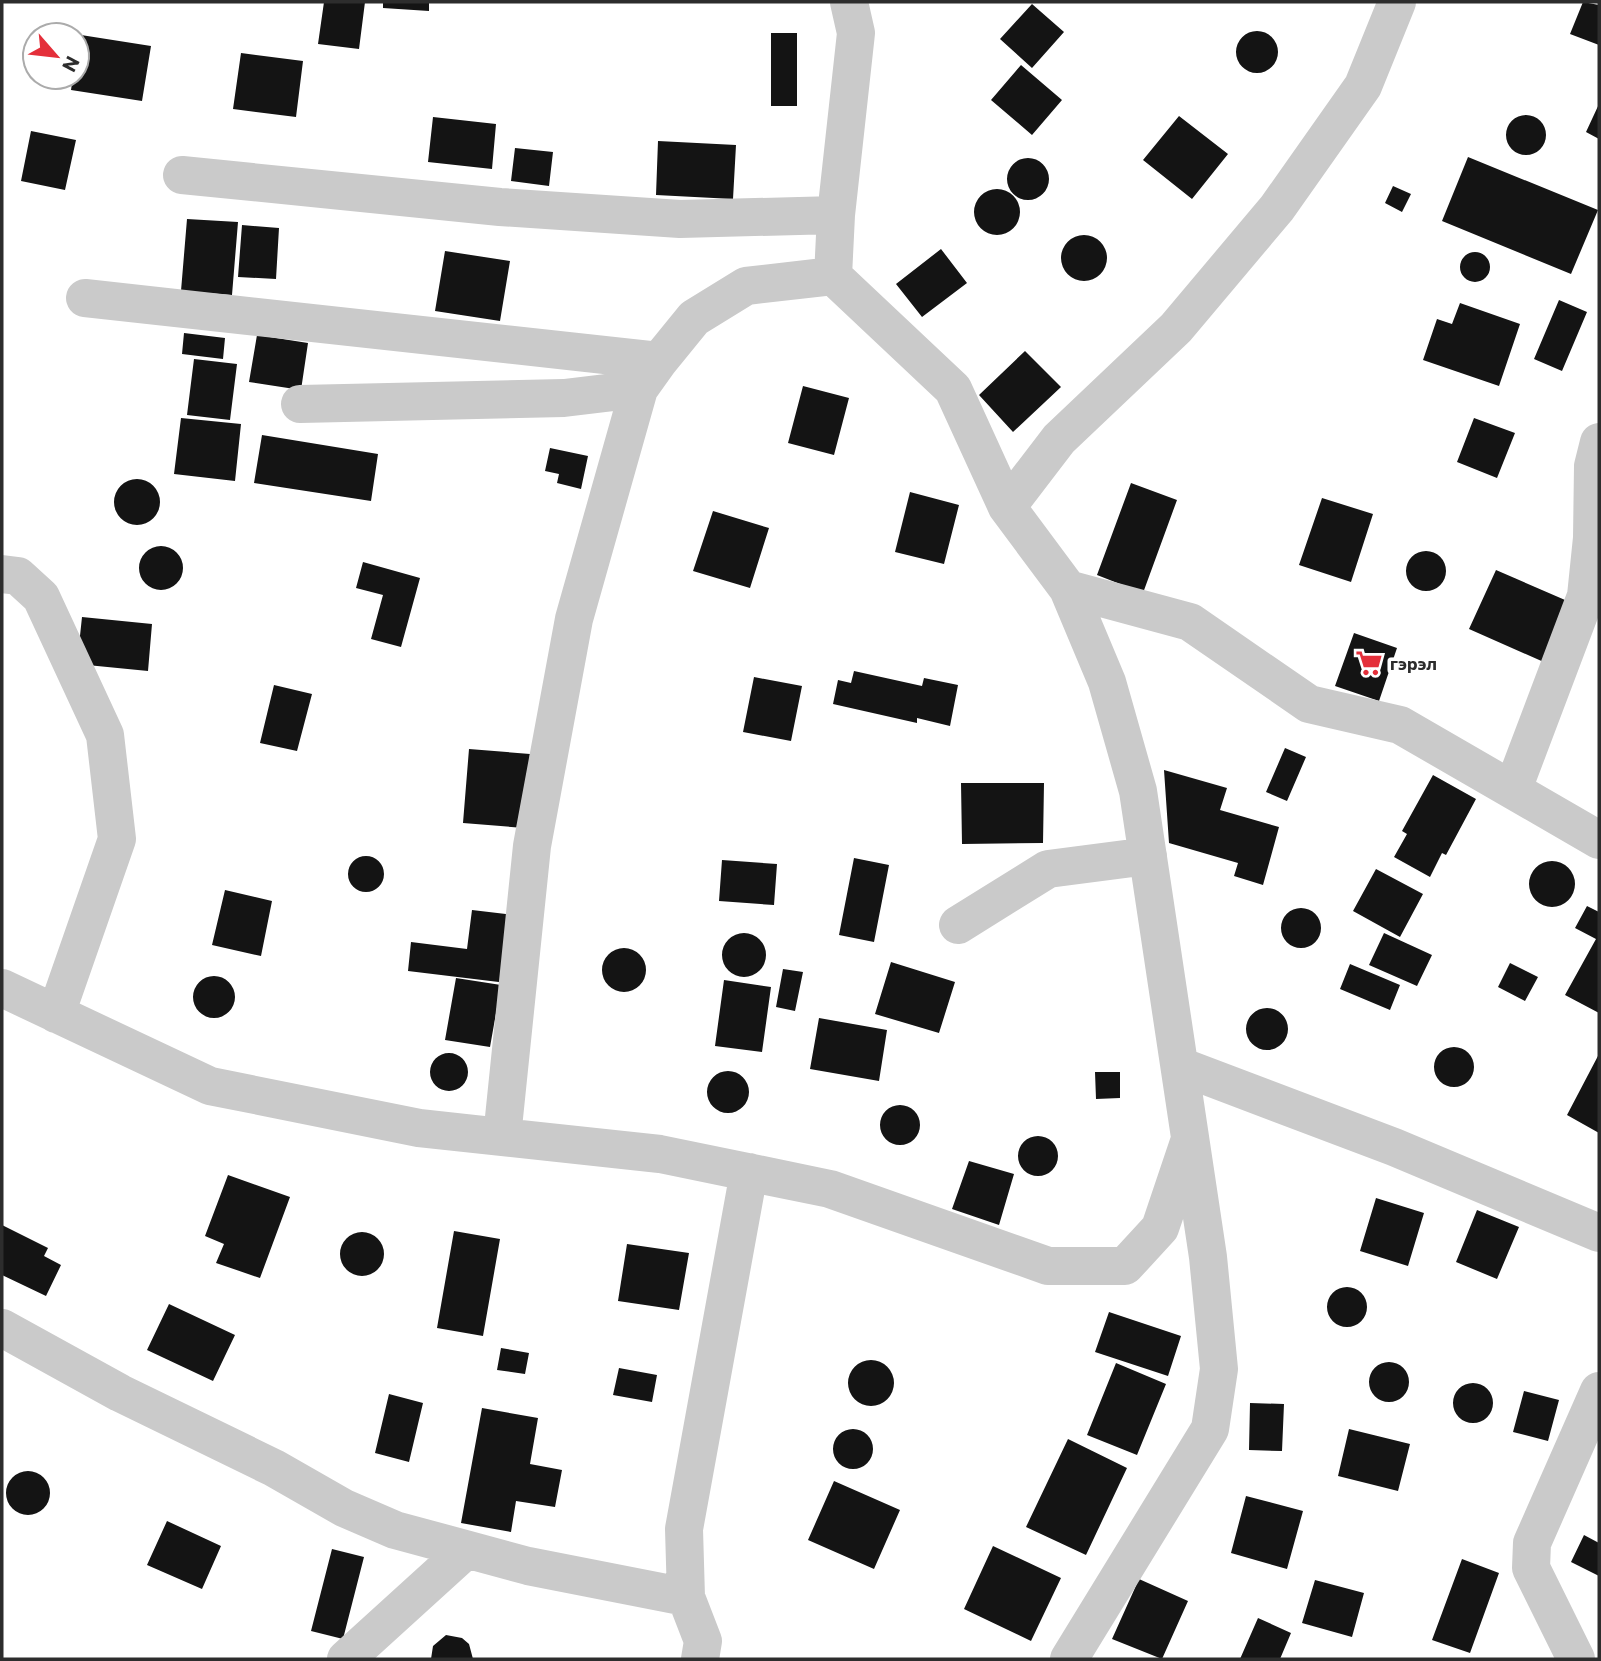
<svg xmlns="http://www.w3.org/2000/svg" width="1601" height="1661" font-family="Commissioner,sans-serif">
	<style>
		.building { fill: #141414 }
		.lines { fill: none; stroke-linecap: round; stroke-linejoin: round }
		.street { stroke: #cacaca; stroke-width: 38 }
		.labels { text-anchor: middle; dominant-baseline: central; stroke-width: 7; stroke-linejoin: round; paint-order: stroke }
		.poi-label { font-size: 18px; font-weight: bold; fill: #2d2d2d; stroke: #fff; text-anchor: start }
	</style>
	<rect width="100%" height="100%" fill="#fff"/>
	<!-- building -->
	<path class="building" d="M324 2H365L359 49 318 44Z
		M383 2H429V11L383 8Z
		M1583 2 1599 5V45L1570 34Z
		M1032 4 1064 32 1032 68 1000 39Z
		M1236 52a21 21 0 1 1 42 0a21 21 0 1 1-42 0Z
		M771 33H797V106H771Z
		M81 35 151 46 142 101 71 90 73 77H77V55Z
		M241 53 303 61 296 117 233 109Z
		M1021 65 1062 100 1032 135 991 100Z
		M1599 104V139L1586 132Z
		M1506 135a20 20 0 1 1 40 0a20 20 0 1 1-40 0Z
		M1179 116 1228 154 1192 199 1143 160Z
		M433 117 496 124 492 169 428 162Z
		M31 131 76 140 65 190 21 181Z
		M658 141 736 145 733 199 656 195Z
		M515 148 553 152 549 186 511 181Z
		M1468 157 1598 210 1571 274 1442 221Z
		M1007 179a21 21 0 1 1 42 0a21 21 0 1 1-42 0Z
		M1393 186 1411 194 1402 212 1385 203Z
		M974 212a23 23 0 1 1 46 0a23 23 0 1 1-46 0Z
		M187 219 238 222 232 295 181 291Z
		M242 225 279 228 276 279 238 277Z
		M1061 258a23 23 0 1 1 46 0a23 23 0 1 1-46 0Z
		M941 249 967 283 922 317 896 284Z
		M445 251 510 261 500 321 435 311Z
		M1460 267a15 15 0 1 1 30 0a15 15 0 1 1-30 0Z
		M1559 300 1587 312 1562 371 1534 359Z
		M1460 303 1520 324 1499 386 1423 360 1437 319 1452 324Z
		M184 333 225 338 223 359 182 354Z
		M257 335 308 343 301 390 249 382Z
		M1025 351 1061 387 1013 432 979 395Z
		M194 359 237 364 230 420 187 415Z
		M803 386 849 398 834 455 788 443Z
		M181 418 241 424 235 481 174 474Z
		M1474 418 1515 433 1497 478 1457 462Z
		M262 435 378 454 371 501 254 483Z
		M550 448 588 456 581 489 557 483 559 474 545 471Z
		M114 502a23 23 0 1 1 46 0a23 23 0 1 1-46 0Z
		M1131 483 1177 500 1143 593 1097 575Z
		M910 492 959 505 944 564 895 552Z
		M1322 498 1373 514 1351 582 1299 565Z
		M713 511 769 528 750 588 693 571Z
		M139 568a22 22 0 1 1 44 0a22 22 0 1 1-44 0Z
		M1406 571a20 20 0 1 1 40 0a20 20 0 1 1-40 0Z
		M363 562 420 578 401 647 371 639 383 595 356 588Z
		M1496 570 1572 603 1546 663 1469 629Z
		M82 617 152 624 148 671 77 664Z
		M1354 633 1397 648 1379 701 1335 686Z
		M854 671 922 686 924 678 958 685 950 726 917 718V723L833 704 838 680 851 683Z
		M754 677 802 686 791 741 743 732Z
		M274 685 312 694 297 751 260 743Z
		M1285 748 1306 757 1287 801 1266 792Z
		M469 749 530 754 524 828 463 823Z
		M1164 770 1227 788 1220 810 1279 827 1263 885 1234 876 1238 863 1169 843Z
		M1433 775 1476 799 1446 855 1442 853 1430 877 1394 857 1407 834 1402 831Z
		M961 783H1044L1043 843 962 844Z
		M348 874a18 18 0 1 1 36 0a18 18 0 1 1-36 0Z
		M854 858 889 865 874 942 839 935Z
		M722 860 777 864 774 905 719 901Z
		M1529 884a23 23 0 1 1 46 0a23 23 0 1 1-46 0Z
		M1376 869 1423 894 1400 937 1353 911Z
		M225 890 272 901 261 956 212 945Z
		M1587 906 1599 912V1013L1565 995 1596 939 1575 928Z
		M1281 928a20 20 0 1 1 40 0a20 20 0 1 1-40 0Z
		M472 910 515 915 507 983 408 971 411 942 467 949Z
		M1384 933 1432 955 1417 986 1369 965Z
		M722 955a22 22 0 1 1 44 0a22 22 0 1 1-44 0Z
		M602 970a22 22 0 1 1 44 0a22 22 0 1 1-44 0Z
		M891 962 955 982 939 1033 875 1014Z
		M1510 963 1538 977 1525 1001 1498 987Z
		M1350 964 1400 985 1390 1010 1340 989Z
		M783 969 803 972 795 1011 776 1007Z
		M193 997a21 21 0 1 1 42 0a21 21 0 1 1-42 0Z
		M456 978 501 985 490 1047 445 1040Z
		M724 980 771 987 762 1052 715 1046Z
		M1246 1029a21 21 0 1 1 42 0a21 21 0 1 1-42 0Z
		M819 1018 887 1030 879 1081 810 1069Z
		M1434 1067a20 20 0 1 1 40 0a20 20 0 1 1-40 0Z
		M430 1072a19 19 0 1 1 38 0a19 19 0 1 1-38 0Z
		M1599 1054V1133L1567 1115Z
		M707 1092a21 21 0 1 1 42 0a21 21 0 1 1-42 0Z
		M1095 1072H1120V1098L1096 1099Z
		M880 1125a20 20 0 1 1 40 0a20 20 0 1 1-40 0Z
		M1018 1156a20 20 0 1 1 40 0a20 20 0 1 1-40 0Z
		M969 1161 1014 1174 999 1225 952 1209Z
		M228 1175 290 1197 260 1278 216 1263 224 1244 205 1236Z
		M1376 1198 1424 1213 1408 1266 1360 1251Z
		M1477 1210 1519 1227 1497 1279 1456 1262Z
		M2 1225 48 1248 44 1256 61 1265 46 1296 2 1275Z
		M454 1231 500 1239 483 1336 437 1328Z
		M340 1254a22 22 0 1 1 44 0a22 22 0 1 1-44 0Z
		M627 1244 689 1253 679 1310 618 1301Z
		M1327 1307a20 20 0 1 1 40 0a20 20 0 1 1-40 0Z
		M169 1304 235 1335 213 1381 147 1350Z
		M1109 1312 1181 1336 1168 1376 1095 1352Z
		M501 1348 529 1353 525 1374 497 1370Z
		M848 1383a23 23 0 1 1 46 0a23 23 0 1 1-46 0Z
		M1369 1382a20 20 0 1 1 40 0a20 20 0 1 1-40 0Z
		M1116 1363 1166 1384 1137 1455 1087 1435Z
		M619 1368 657 1375 652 1402 613 1395Z
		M1453 1403a20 20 0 1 1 40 0a20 20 0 1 1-40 0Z
		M1524 1391 1559 1400 1548 1441 1513 1432Z
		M389 1394 423 1403 409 1462 375 1453Z
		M1250 1403 1284 1404 1282 1451 1249 1450Z
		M482 1408 538 1418 530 1464 562 1470 555 1507 516 1501 511 1532 461 1523Z
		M833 1449a20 20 0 1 1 40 0a20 20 0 1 1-40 0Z
		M1349 1429 1410 1444 1398 1491 1338 1476Z
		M1068 1439 1127 1468 1086 1555 1026 1527Z
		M6 1493a22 22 0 1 1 44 0a22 22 0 1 1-44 0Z
		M834 1481 900 1510 874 1569 808 1540Z
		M1246 1496 1303 1511 1287 1569 1231 1553Z
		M167 1521 221 1546 202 1589 147 1565Z
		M1584 1535 1599 1543V1576L1571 1562Z
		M993 1546 1061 1578 1031 1641 964 1609Z
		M332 1549 364 1557 343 1639 311 1631Z
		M1462 1559 1499 1573 1470 1653 1432 1640Z
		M1139 1579 1188 1601 1162 1659 1112 1639Z
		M1315 1580 1364 1593 1352 1637 1302 1623Z
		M1258 1618 1291 1633 1280 1659H1240Z
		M446 1635 462 1638 469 1644 473 1659H431L433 1646Z"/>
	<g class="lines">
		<!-- street -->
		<path class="street" d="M849 2 856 33 836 215 833 276 953 389 1007 507 1068 589 1107 682 1138 791 1208 1257 1219 1369 1210 1429 1069 1659
			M182 175 500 207 680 219 836 215
			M85 298 659 361
			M300 404 564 398 639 389
			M1007 507 1059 439 1176 328 1277 208 1363 86 1397 2
			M2 574 18 576 41 597 105 735 117 839 56 1014
			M1068 589 1190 622 1309 704 1400 725 1599 840
			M1586 596 1592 538 1593 466 1599 442
			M1513 789 1586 596 1599 572
			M958 925 1048 869 1148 856
			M2 988 210 1086 419 1128 660 1154 830 1189 1048 1266H1125L1160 1228 1189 1142
			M1180 1066 1394 1147 1599 1233
			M502 1137 532 846 574 619 639 389 659 361 694 318 746 286 833 276
			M2 1328 120 1393 274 1468 344 1508 395 1530 528 1566 686 1597 684 1529 749 1172
			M686 1597 703 1641 700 1659
			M346 1659 466 1550
			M1576 1659 1531 1568 1532 1543 1599 1391"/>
	</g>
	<!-- icons -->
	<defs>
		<g id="supermarket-bare" transform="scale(2.1)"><path d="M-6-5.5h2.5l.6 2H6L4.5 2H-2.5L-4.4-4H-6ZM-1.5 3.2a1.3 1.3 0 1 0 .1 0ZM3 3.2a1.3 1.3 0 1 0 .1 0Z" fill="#e42f3a" stroke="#fff" stroke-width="2.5" paint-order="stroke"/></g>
	</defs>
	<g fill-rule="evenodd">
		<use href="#supermarket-bare" x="1369" y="663"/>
	</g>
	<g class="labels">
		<!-- poi labels -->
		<g class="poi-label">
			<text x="1390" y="663">гэрэл</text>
		</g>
	</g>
	<!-- border -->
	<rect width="1601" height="1661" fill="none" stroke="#2d2d2d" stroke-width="7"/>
	<!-- north arrow -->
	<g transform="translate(56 56) rotate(118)"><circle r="33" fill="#ffffff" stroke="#ababab" stroke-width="2"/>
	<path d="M0-5L12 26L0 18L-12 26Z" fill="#e42f3a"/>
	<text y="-10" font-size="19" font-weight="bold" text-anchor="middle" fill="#2d2d2d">N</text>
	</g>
</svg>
